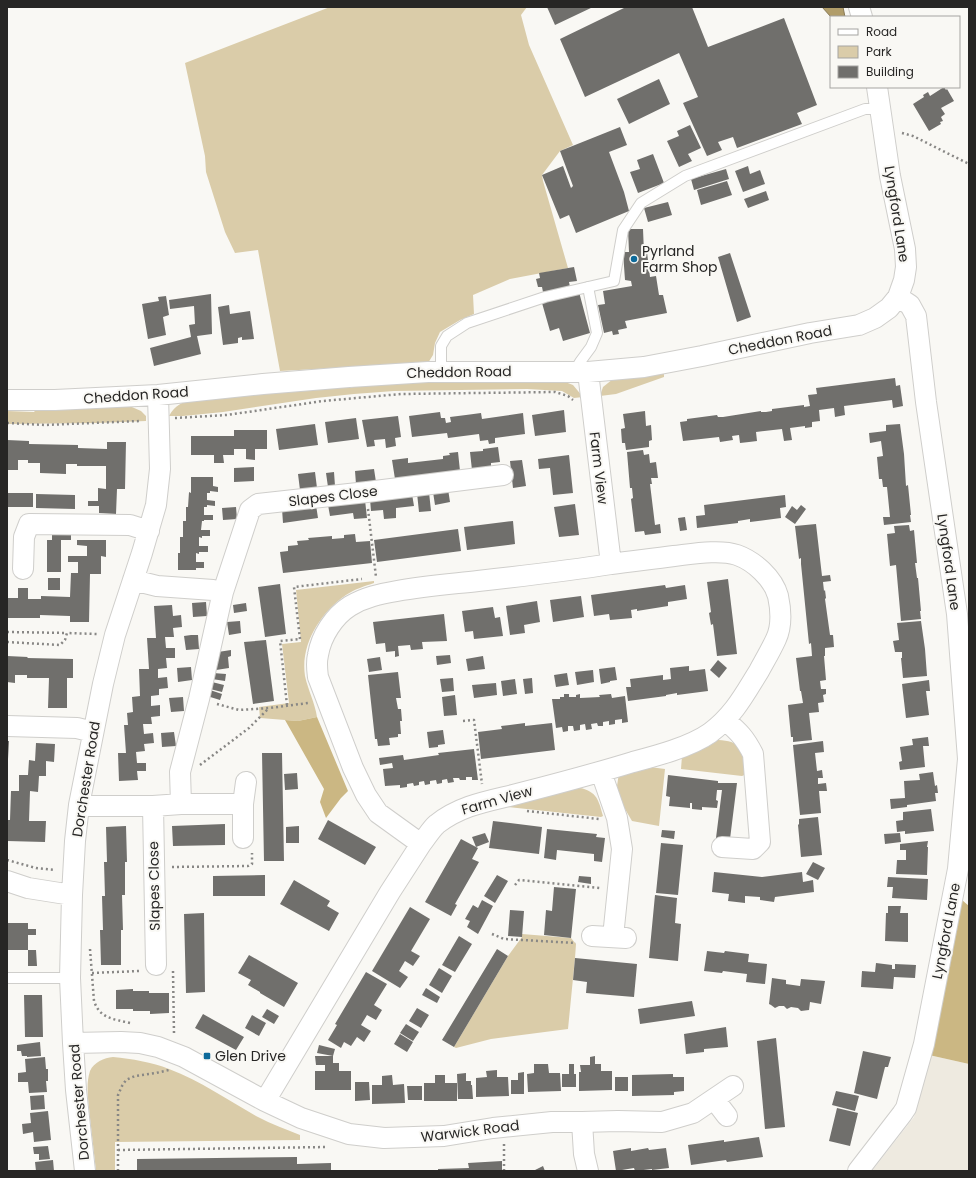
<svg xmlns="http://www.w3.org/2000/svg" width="976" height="1178" font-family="Poppins,sans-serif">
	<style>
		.built { fill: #eeeae0 }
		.green { fill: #dacca9 }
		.forest { fill: #cbb783 }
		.water { fill: #b19d6a; stroke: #887955 }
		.building { fill: #706f6c }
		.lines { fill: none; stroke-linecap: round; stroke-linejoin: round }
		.service-casing { stroke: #cfcecb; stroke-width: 12 }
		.minor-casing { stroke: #cfcecb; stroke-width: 22 }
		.path { stroke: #888785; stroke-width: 2.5; stroke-dasharray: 2 3; stroke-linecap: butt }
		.service { stroke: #fff; stroke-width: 10 }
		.minor { stroke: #fff; stroke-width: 20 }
		.poi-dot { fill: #0e6a9a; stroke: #f9f8f4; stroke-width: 1.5 }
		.labels { text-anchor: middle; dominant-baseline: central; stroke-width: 4; stroke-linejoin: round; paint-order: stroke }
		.street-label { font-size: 14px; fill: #272625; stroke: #f9f8f4 }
		.poi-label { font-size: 14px; fill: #272625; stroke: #f9f8f4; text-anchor: start }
	</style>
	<rect width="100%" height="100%" fill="#f9f8f4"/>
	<!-- built -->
	<path class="built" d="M929 1055 969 1064V1171H872L914 1117Z"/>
	<!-- green -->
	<path class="green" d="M330 7H527L521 15 529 45 573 145 560 151 542 175 543 181 568 268 510 279 473 295 474 314 460 320 440 332 435 343 433 355 428 363 280 371 258 250 235 253 225 232 206 172 205 156 185 63Z
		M664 373V377L616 394 600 396 603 387 613 379Z
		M560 380 573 385 583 397 574 398 562 391 527 389 394 391 354 394 316 398 223 412 183 416H169C175 405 182 403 193 398L336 385 351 388 366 381Z
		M125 404 141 411 146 416V421L97 423 7 424V411L34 412 39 406Z
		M374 581V583C365 586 355 589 346 595 321 612 300 644 305 676 308 690 315 703 317 717L298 721 260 718 259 707 289 703 282 644 301 642 296 590Z
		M718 740C744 741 743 752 749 773L742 776 681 769 682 756 709 746Z
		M642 766 665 769 659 826 632 821 622 804 617 786 619 773Z
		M576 787C596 791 598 797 603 816L601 817 507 807Z
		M522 934 571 938 576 944 575 958 568 1029 491 1039 456 1048 454 1047 508 956 522 937Z
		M113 1057C132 1059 152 1062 169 1069 201 1081 229 1101 258 1117 271 1124 286 1129 300 1135V1140L115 1142V1171H96C94 1153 92 1136 90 1118 89 1103 85 1086 90 1071 94 1062 104 1058 113 1057Z"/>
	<!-- forest -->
	<path class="forest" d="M317 717 348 791 341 798 326 818 320 802 324 789 285 720 298 721Z
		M962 900 969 906V1064L929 1055Z"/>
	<!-- water -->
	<path class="water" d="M822 7H843L845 17H831Z"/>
	<!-- building -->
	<path class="building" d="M547 7H593L555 25Z
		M626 7H692L708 47 784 18 817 105 797 113 802 124 737 148 733 137 718 142 722 150 707 156 683 103 698 97 679 53 585 97 560 39Z
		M659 79 670 104 629 124 617 99Z
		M944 87 946 90 947 89 954 101 941 108 945 114 941 117 943 121 940 122 941 124 929 131 913 104 924 97 923 95 928 92 930 96Z
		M690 125 701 148 688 154 692 161 679 167 667 141 679 136 677 131Z
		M620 127 627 145 609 152 624 192 629 211 576 233 569 215 560 219 542 175 563 166 571 188 573 186 560 151Z
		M653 154 664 183 638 193 630 172 640 169 637 160Z
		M748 166 750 174 760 170 765 184 743 192 735 171Z
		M726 169 729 179 694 190 691 179Z
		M727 181 732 195 701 205 697 190Z
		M766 191 769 200 748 208 744 199Z
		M668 202 672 215 648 222 644 208Z
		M628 229H643L644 253 647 252 650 277 656 276 659 295H663L667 313 625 321 627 328 618 330 619 334 613 335 612 331 604 333 598 305 605 304 603 291 632 286 631 281 625 280 623 252H629Z
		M730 253 751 317 737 322 718 257Z
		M574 267 577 281 569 282 570 287 543 292 542 287H538L536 279 540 278 539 273Z
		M579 292 590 333 563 341 559 328 550 331 542 303Z
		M211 294 212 334 197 336 201 354 154 366 150 348 191 337 189 325 195 324 194 306 170 309 169 300Z
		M166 296 169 315 163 317 166 335 148 339 142 304 159 301 158 297Z
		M229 305 230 314 250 311 254 339 242 340V337L238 338V343L223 345 218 307Z
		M895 378 896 386 900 385 903 406 893 408 892 400 844 406 845 415 835 417 834 408 819 410 820 421 812 422V427L805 428V426L790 428 792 440 784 441 782 429 756 432 757 441 749 442 740 443 739 435 732 436 733 440 720 442 719 437 683 441 680 422 687 421V419L717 415 718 417H723L761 411V412H766L772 411V409L804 405V407L810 406 808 395 817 394 816 388Z
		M564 410 566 432 535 436 532 415Z
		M645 411 646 426 651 425 652 440 649 441V447L626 450 625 443H622L621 429 625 428 623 414Z
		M440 412 441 418H445L446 423 451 422 450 417 466 415 481 413 482 419 523 413 525 434 495 438V443L489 444 488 440 480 441 479 434 448 438 447 433 412 437 409 416Z
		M398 416 401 437 395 438 396 446 386 448 385 439 374 440 375 446 367 447 362 420Z
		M356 418 359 439 328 443 325 422Z
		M315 424 318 445 279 450 276 429Z
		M900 424 904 454 906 486 908 485 911 515H910L911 522 884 525 883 517H890L887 487H883L882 479H879L877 457 883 456 881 441 870 443 869 433 886 431V425Z
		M234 430H267V449H255V460L246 459V449H234V455H223L224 463H214V455H191V436H234Z
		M7 440 29 441V444L78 445V448L107 449V442H126L125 489H117L116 514 99 513V506H88V501H98V488L106 489V466H77V464H66V474L40 473V463H28V460H18V470H7Z
		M498 447 500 462 491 463V468L472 470 470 452 483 451V449Z
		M643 450 644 455 649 454 650 463 656 462 658 478H651L652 484H650L655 525 660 524 661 533 645 535 644 531 635 532 631 499 633 498 632 488H630L627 452Z
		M458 452 460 471 395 479 392 460 408 458V463L443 459V456L450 455 449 453Z
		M569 455 573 493 553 495 550 468 539 469 538 459Z
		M522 460 526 486 513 488 510 461Z
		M254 467V481L234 482V468Z
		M374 469 376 482 356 484 355 471Z
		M315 472 317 488 300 490 298 474Z
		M334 472 335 486 328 487 326 473Z
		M191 477H213V486L218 487V492L210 491V493H207V500L215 501V506L207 505V507H204V515H213V520H204V521H202L201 530H210V536H202V538L199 537V546H208V552H199V554L196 553V562H204V568H196V570H178V553H180V537H183V521H186V507H188L189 492 191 493Z
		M448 489 450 502 435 505 433 492Z
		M429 492 431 511 419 512 417 493Z
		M7 493H33V507H7Z
		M36 494 75 495V509L36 508Z
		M412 494 414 506 396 508V518L384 519 383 510 371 511 370 499Z
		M785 495 786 507 780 508 781 518 750 522V519L738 521V523L697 528 696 516 705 515 704 505Z
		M365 500 367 518 354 519 353 513 330 516 328 505Z
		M575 504 579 535 559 537 554 507Z
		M316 505 318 518 283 523 282 509Z
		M801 505 806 509 795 524 785 517 792 506 797 510Z
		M236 507 237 519 223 520 222 508Z
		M685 517 687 530 680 531 678 518Z
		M513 521 515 544 467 550 464 527Z
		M816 524 822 576 830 575 831 581 823 582 824 591 825 590 826 598 825 599 830 635H833L834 647 825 648V656H824L826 680 820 681 821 689H826V694L823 695 824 702 818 703 819 712 809 713 812 740 793 742V737H791L788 705 803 703 801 691H800L796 658 812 656 811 643 809 644 801 564V558L799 559 795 526Z
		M909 525 910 531 914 530 917 563H915L917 578H918L921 611H920L921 619 901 621 896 565 890 566 887 534 895 533 894 526Z
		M458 529 461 551 377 562 374 540Z
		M52 531H71V540H61V572H47V540H52Z
		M355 534 356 542 370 541 372 563 283 573 280 552 288 551V546L298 545 297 541 309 540 308 538 332 536V539L344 538V535Z
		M77 540H106V557L101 556V574H90L89 622H70V616L40 615V618H7V598H18V588H28V599H41V596L70 597 71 573H78V562H68V556H87V546L77 545Z
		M48 578H60V590H48Z
		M728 579 737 654 717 656 713 624 711 625 709 613 711 612 707 582Z
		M280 584 286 634 265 637 258 587Z
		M665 585 666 588 685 585 687 599 668 602V606L637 611V609L631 610 632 618 610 620 609 614 594 616 591 595Z
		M581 596 584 617 553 622 550 600Z
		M537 601 540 622 524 625 525 633 510 635 506 606Z
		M206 602 207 616 193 617 192 603Z
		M246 603 247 611 234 613 233 605Z
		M172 605 173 616 181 615 182 627 173 628 174 637H165L166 648H175V658H166L167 668 158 669V678L167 677 168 688 159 689V695L151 696V706L160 705V716L151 717 152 724H143L144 734 153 733 154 743 144 744 145 751 136 752 137 763H146V771H137L138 780 119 781 118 753H126L124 725H128L127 713 133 712 132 697 140 696 139 669H149L147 638H156L154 606Z
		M493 607 495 618 500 617 503 636 474 639 473 631 465 632 462 611Z
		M444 614 447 641 422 642 423 649 411 650 410 645 398 646 399 656 395 657V651L386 652 385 643 376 644 373 622Z
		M240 621 241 633 229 635 227 622Z
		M921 621 925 649 927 676 903 678 901 658H902V652H895L893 641 899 640 897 623Z
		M191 635H198L199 649 186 650 184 636Z
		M266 640 274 701 253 704 244 642Z
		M231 650V656L228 657 229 668 216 670 214 658H219L218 652Z
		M450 655 451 663 437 665 436 656Z
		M7 656 28 657 27 658 73 659V678H67V708H48L49 678H27V675H15V683L7 682Z
		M483 656 485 669 468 671 466 659Z
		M380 657 382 670 369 672 367 659Z
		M718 660 727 668 719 678 710 670Z
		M689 666V671L705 669 708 691 677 695V693L666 695V696L628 701 626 687H631L630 679 663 675V680L671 679 670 668Z
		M191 667 192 680 178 682 177 668Z
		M615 667 617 680 610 681V682L601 684 599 669Z
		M593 670 594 682 577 685 575 672Z
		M398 672 401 698H396L398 709H401L402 721H400L401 734H398V737L389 738 390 745 378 746 377 739H375L368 675Z
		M213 673 226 674 225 681 212 679Z
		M567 673 569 685 556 687 554 675Z
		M453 678 454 691 442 692 440 679Z
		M532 678 533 693 525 694 523 679Z
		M515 679 517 694 503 696 501 681Z
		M929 680 930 691H926L929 715 906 718 902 684Z
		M212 682 224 685 222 692 210 689Z
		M496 683 497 695 474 698 472 685Z
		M210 690 222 694 220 700 207 696Z
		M564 694H569V697H576V695L580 694V698L600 697 599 695 611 694 612 698 625 696 628 722 622 723V719L615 720V724L609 725V721L603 722V726H598L597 723 591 724 592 729 586 730 585 724 580 725V730L574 731 573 726H568V731L563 732 562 727 556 728 552 699H560V697H564Z
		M455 695 457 715 444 716 442 697Z
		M183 697 184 711 171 712 169 698Z
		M525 723V726L552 723 555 750 481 759 478 732 502 729 501 726Z
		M443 730 445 744 438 745V747L429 748 427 732Z
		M174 732 176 746 162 747 161 733Z
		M928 737 929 746H923L925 767 900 770 899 762 902 761 900 747 913 745 912 739Z
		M7 741H9L8 759H7Z
		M823 741 824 752 815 753 817 771 822 770 823 778H818V784L826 783 827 791H819L821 813 800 815 793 745Z
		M36 743 55 744 54 762 46 761V776H39L38 792 30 791 29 821H46L45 842 7 841V820H10L11 791H19V775H28L29 760 35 761Z
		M474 749 478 780H472V777H466V780H460L459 778H453L454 782 448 783 447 779 442 780V783L437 784 436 780 430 781V784L425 785 424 781 419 782V785L414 786 413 783 407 784V787L400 788V785L385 786 383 769 393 768 392 763 380 765 379 758 403 755 404 760 439 755 438 753Z
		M262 753H282L284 861H264Z
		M933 772 935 786 937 785 938 793H935L936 801 907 805V807L891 809 890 799 905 798 904 781 920 780 919 774Z
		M297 773 298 789 285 790 284 774Z
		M668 775 718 781V783H737L730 839 716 838 722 790H717L716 800 718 801 717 808 702 807V810L692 809V803H690V808L669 806 670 797 666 796Z
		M931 809 934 831 905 834V831L897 832 896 821 903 820V812Z
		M818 817 822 855 801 857 798 825 799 824V819Z
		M328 820 376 847 365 865 318 839Z
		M493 821 542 827 539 854 489 848Z
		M225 824V845L173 846 172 826Z
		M126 826 127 862H125V895H122L123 930H121V965H101L100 930H103L102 896H105L104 862H107L106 827Z
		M299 826V843H286V827Z
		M547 829 597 834 596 837 605 838 602 862 594 861V854L557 850 556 860 544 858Z
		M662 830 675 831 674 839 661 837Z
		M485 833 489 842 476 847 478 848 472 859 479 862 455 904 457 905 451 916 425 902 461 839 476 847 472 837Z
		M900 833 901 842 885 844 884 834Z
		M928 841 927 847H928L927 875 896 874 897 860H906V850H900V844Z
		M661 843 683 845 678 895 656 893Z
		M813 862 825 868 818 880 806 874Z
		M714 872 762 877 802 872 803 882 813 880 814 892 775 897 774 902 760 900V897L745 896V903L728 901 729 894 712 892Z
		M265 875V896H213V876Z
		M497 875 508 881 495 903 484 896Z
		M579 876 591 877V884L578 882Z
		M888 877 928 879 927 900 892 898 893 887H887Z
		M294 880 330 901 327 906 339 913 329 931 280 904Z
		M554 887 576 889 571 938 544 935 546 910 552 911Z
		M655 895 677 898 675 923 681 924 678 961 649 958Z
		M482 900 493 906 478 934 467 927 470 921 465 919 473 905 478 908Z
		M888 906H901L900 913H908V942L885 941 886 913H888Z
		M410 907 430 919 411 951 420 956 413 966 405 961 399 971 408 977 400 988 372 971Z
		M510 910 524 911 522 937 508 936Z
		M204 913 205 992 186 993 184 914Z
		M7 923H28V929H36V935H28V950H36L37 966H28V950H7Z
		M459 936 472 944 455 972 442 965Z
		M497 949 508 956 454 1047 442 1040Z
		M707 951 724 953 725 951 749 954 748 962 767 964 765 984 746 982 747 974 723 971 722 973 704 971Z
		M249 955 298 983 284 1007 260 993V992L248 985 251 980 238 973Z
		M575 958 637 964 634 997 586 993 587 982 573 980Z
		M876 963 892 965V969H895V964L916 965 915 978 894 977 893 989 861 987 862 971 875 972Z
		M439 968 452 976 442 993 429 985Z
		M366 972 387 984 374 1005 382 1010 376 1020 367 1015 361 1025 371 1031 364 1042 357 1037 351 1046 344 1042 341 1048 328 1040 337 1025 335 1024Z
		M772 978 786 980V984L800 986 801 979 825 981 821 1004 810 1002 809 1010 801 1011 798 1008 791 1007 787 1009 784 1006H779L775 1008 771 1005 769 1004Z
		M426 988 440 997 437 1003 422 995Z
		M133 989V991H149V993H169V1013L150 1014V1011H133V1009H116V990Z
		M24 995H42L43 1037H25Z
		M692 1001 695 1016 640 1024 638 1009Z
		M417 1008 429 1015 421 1028 409 1021Z
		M267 1009 279 1016 274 1024 262 1017Z
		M203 1014 244 1037 236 1050 195 1028Z
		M252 1015 266 1023 259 1036 245 1028Z
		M406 1024 419 1032 413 1041 400 1033Z
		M726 1027 728 1047 704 1049V1052L686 1054 684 1034Z
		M400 1034 413 1042 407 1052 394 1044Z
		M776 1038 785 1127 765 1129 757 1041Z
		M40 1042 41 1056 27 1057V1056H22L21 1051H17V1045Z
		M319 1045 335 1049 333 1056V1063H339V1071H351V1090H315V1071H325V1065H316L315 1056H333L317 1053Z
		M863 1051 891 1057 888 1067H885L877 1099 854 1093Z
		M595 1056V1064H601V1071H612V1090L579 1091V1072H581L580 1065H590V1057Z
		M45 1057 46 1069H48V1081H46L47 1092 29 1093 28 1082H18V1073L26 1072 25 1059Z
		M534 1064H548L549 1073H560L561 1091 528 1092 527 1074 534 1073Z
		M569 1064H574V1074H576V1087H562V1074H569Z
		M497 1070V1077H508L509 1096 476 1097V1078L487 1077 486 1071Z
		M524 1072V1094H511V1080H518V1073Z
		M466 1073V1081H471V1085H472L473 1099H458L457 1074Z
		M673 1074V1077H684V1091L674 1092V1095L632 1096V1075Z
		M392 1075 393 1085 404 1084 405 1103 372 1104V1085H382V1076Z
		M435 1075H445V1083H457V1101H424V1083H435Z
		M615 1077H628V1091H615Z
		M355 1082H369L370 1100 355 1101Z
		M407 1086H422V1100H408Z
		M836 1091 859 1096 855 1111 832 1105Z
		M44 1095 45 1109 31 1110 30 1096Z
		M837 1108 858 1113 850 1146 829 1141Z
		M48 1111 51 1140 34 1142 33 1132 23 1134 22 1124 31 1123 30 1113Z
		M759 1137 763 1157 727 1162 726 1160 691 1165 688 1145 724 1140V1142Z
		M48 1146 50 1159 39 1160V1154H34L33 1147Z
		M631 1148V1151L648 1148 649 1150 666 1148 669 1168 652 1170V1169L635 1171 634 1168 616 1171 613 1151Z
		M297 1157V1164L331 1163V1171H137V1159Z
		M53 1160 54 1171H36L35 1162Z
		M502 1161V1171H438V1169L469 1168 468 1163Z
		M543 1166 545 1171H533Z"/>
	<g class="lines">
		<!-- service casing -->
		<g class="service-casing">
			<path id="service" d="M441 372V346L447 336 467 323 545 297 614 281 623 230 641 203 685 176 865 109H881
				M574 372 580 362 591 347 597 333 588 287
				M7 978H70"/>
		</g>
		<!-- minor casing -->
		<g class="minor-casing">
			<path id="minor" d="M859 7 862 17
				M588 372 611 564C567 571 523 576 478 581 451 584 424 586 397 591 380 594 365 597 350 606 334 616 321 636 318 655 316 663 317 669 318 677L353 768 366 795 378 813 421 844C426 838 431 829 437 824 461 805 489 801 517 794 556 784 594 774 633 762 656 756 690 747 710 733 734 715 744 695 759 671 765 660 771 650 776 639 782 626 781 610 778 596 773 578 754 561 737 555 720 549 692 554 674 556 653 559 632 561 611 564
				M7 400H55L158 395 263 384 349 377 428 372H588L644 367 702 356 810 333 859 325 875 318 889 308 898 297 904 280 906 267 905 249 890 176 877 87
				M23 569 24 537 29 524 130 525 149 531
				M133 580 157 586 213 590 223 592
				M7 726 77 728 93 732
				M601 772 617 818 622 849 613 937
				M181 804H243
				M79 805 89 806H153L181 804 180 772 199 699 223 592 250 510 258 504 367 492 503 475
				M153 806 156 965
				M243 838V804L246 782
				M722 847 753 849 760 842 753 754C745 738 739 732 725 720
				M7 881 28 888 72 895
				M592 936 626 938
				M73 1043 121 1042 140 1043 158 1047 184 1057 265 1101 301 1118 349 1134 384 1138 444 1136 493 1128 552 1122H582L618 1121 662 1122 693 1113 733 1086
				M714 1099 727 1116
				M265 1101 390 892 421 844
				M582 1122 584 1154 588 1171
				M85 1171 76 1090 73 1043 70 978 72 895 75 841 79 805 103 684 115 635 142 553 156 505 160 469 158 395
				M858 1171 902 1114 906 1108 924 1044 958 869 968 759 957 614 926 402 916 316 910 305 898 297"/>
		</g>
		<!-- path -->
		<path class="path" d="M902 133 913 136 969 164
			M175 418 227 415 323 401 401 394 555 392 568 396 573 400
			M7 423 45 425 140 421
			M368 509 376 577
			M7 632 67 633
			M300 639 294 587 362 579
			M7 642 60 645 65 640 67 633 97 634
			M217 704 239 710 270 708 308 703
			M287 705 280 641 300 639
			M463 721 474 720 482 784
			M200 765 249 728 269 708
			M527 811 599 819
			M7 860 36 868 55 870
			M172 867 248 866 252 864V853
			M515 885 519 880 600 888
			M492 934 504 939 576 943
			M90 949 94 1001C100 1019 114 1019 130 1023
			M173 971 174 1034
			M92 973 139 971
			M504 1144V1171
			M118 1150 327 1147
			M118 1171V1095L122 1086 126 1080 135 1076 156 1073 169 1070"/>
		<!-- service -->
		<use href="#service" class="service"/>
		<!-- minor -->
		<use href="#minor" class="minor"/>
	</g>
	<!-- markers -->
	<g class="poi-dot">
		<circle cx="634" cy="259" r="4"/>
		<rect x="203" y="1052" width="8" height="8" rx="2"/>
	</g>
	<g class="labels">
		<!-- street labels -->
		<g class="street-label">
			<text transform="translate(897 214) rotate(81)">Lyngford Lane</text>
			<text transform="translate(780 340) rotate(-11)">Cheddon Road</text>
			<text transform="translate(459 372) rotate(-1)">Cheddon Road</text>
			<text transform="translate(136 395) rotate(-4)">Cheddon Road</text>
			<text transform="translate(599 468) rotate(83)">Farm View</text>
			<text transform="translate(333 496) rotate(-7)">Slapes Close</text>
			<text transform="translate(949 562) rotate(82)">Lyngford Lane</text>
			<text transform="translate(86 779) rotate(-81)">Dorchester Road</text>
			<text transform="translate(497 800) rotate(-16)">Farm View</text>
			<text transform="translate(154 886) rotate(-91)">Slapes Close</text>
			<text transform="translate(946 931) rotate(-79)">Lyngford Lane</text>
			<text transform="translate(79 1102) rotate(-95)">Dorchester Road</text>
			<text transform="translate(470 1131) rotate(-7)">Warwick Road</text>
		</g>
		<!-- poi labels -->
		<g class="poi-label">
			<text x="642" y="251">Pyrland<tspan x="642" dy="16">Farm Shop</tspan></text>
			<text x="215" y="1056">Glen Drive</text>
		</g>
	</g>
	<!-- border -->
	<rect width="976" height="1178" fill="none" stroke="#272625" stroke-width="16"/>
	<!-- legend -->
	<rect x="830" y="16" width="130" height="72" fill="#f9f8f4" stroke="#a5a4a1"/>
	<rect x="838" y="29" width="20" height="6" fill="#ffffff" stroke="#a5a4a1"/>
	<text x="866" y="36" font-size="12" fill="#272625">Road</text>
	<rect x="838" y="46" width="20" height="12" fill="#dacca9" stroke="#a5a4a1"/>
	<text x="866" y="56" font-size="12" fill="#272625">Park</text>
	<rect x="838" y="66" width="20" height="12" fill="#706f6c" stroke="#a5a4a1"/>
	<text x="866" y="76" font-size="12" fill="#272625">Building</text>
</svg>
